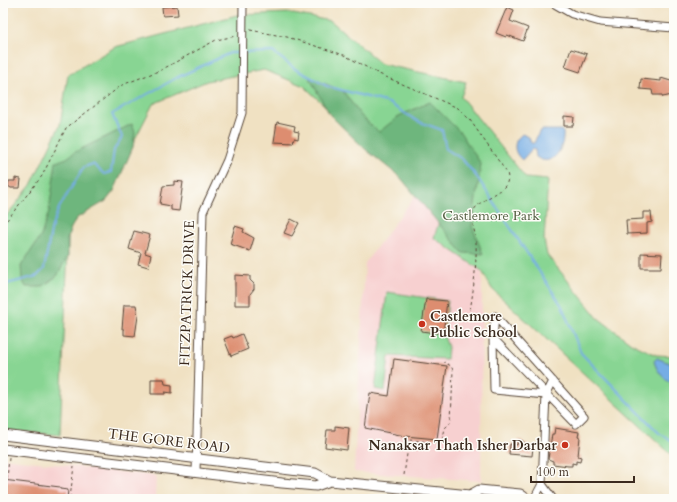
<svg xmlns="http://www.w3.org/2000/svg" width="677" height="502" font-family="Cardo,serif">
	<style>
		.built { fill: #f7d0d0 }
		.green { fill: #88d593; stroke: #628058 }
		.forest { fill: #6eb67d; stroke: #54704e }
		.water { fill: #76ade5; stroke: #586c82 }
		.lines { fill: none; stroke-linecap: round; stroke-linejoin: round }
		.stream { stroke: #76ade5; stroke-width: 2 }
		.building { fill: #dd8d70 }
		.minor-casing { stroke: #564537; stroke-width: 9 }
		.major-casing { stroke: #564537; stroke-width: 11 }
		.path { stroke: #564537; stroke-width: 1; stroke-dasharray: 3 3; stroke-linecap: butt }
		.minor { stroke: #fff; stroke-width: 7 }
		.major { stroke: #fff; stroke-width: 9 }
		.poi-dot { fill: #c8321e; stroke: #fdfcf7; stroke-width: 1.5 }
		.labels { text-anchor: middle; dominant-baseline: central; stroke-width: 3; stroke-linejoin: round; paint-order: stroke }
		.park-label { font-size: 14px; fill: #525d41; stroke: #fdfcf7 }
		.street-label { font-size: 14px; fill: #3b2a1e; stroke: #fdfcf7 }
		.poi-label { font-size: 14px; font-weight: bold; fill: #3b2a1e; stroke: #fdfcf7; text-anchor: start }
	</style>
	<rect width="100%" height="100%" fill="#fdfcf7"/>
	<filter id="ink" filterUnits="userSpaceOnUse"><feTurbulence type="fractalNoise" baseFrequency=".025" numOctaves="2"/><feDisplacementMap in="SourceGraphic" scale="8" xChannelSelector="R" yChannelSelector="G"/><feConvolveMatrix kernelMatrix="1 2 1 2 8 2 1 2 1" color-interpolation-filters="sRGB"/></filter>
	<filter id="wash" filterUnits="userSpaceOnUse"><feTurbulence type="fractalNoise" baseFrequency=".012" numOctaves="4" result="noise"/><feDisplacementMap in="SourceGraphic" scale="16" xChannelSelector="R" yChannelSelector="G"/><feGaussianBlur stdDeviation="0.9" result="paint"/><feColorMatrix in="noise" values="0 0 0 0 0 0 0 0 0 0 0 0 0 0 0 0 0 1.4 0 .05"/><feComposite in="paint" operator="in"/></filter>
	<g filter="url(#wash)">
		<rect width="100%" height="100%" fill="#f0e1c2"/>
		<!-- built -->
		<path class="built" d="M417 193 440 218 435 238 482 271 481 481 354 472 365 263Z
			M3 458 156 476 155 499H3Z"/>
		<!-- green -->
		<path class="green" d="M288 13 331 21 381 64 466 82 461 97 526 178 548 180 544 240 547 255 598 318 631 343 656 355 674 356V457L492 289 482 271 434 238 440 218 417 193 304 86 264 70 207 81 153 104 114 180 69 225 60 435 3 430 6 354 3 334V220L31 185 60 125 68 75 115 47 237 15Z
			M387 292 448 301 444 336 448 347 447 359 389 356 385 391 375 389Z"/>
		<!-- forest -->
		<path class="forest" d="M309 77 343 91 362 117 379 132 399 116 430 102 460 132 481 164 472 226 483 254 463 253 400 177 365 149 330 115Z
			M132 124 135 132 133 147 114 191 106 201 77 218 71 228 67 239 68 256 57 276 42 287H26L22 279 21 266 41 236 49 211 56 162 67 158 75 152Z"/>
		<!-- water -->
		<path class="water" d="M542 130H561L563 132C565 147 553 169 536 157L535 150 532 149 522 160C515 154 513 147 517 139L522 134 529 137 531 143H534L539 132Z
			M657 358 674 365V383C664 381 656 370 654 361Z"/>
		<g class="lines">
			<!-- stream -->
			<path class="stream" d="M3 285 37 276 44 269 52 226 59 208 84 167 93 164 104 174 111 172 114 150 122 137 112 114 178 77 230 53 273 52 295 69 327 86 389 103 417 121 442 130 446 149 462 159 477 177 562 306 581 353 659 433 674 442"/>
		</g>
		<g id="blocks">
			<!-- building -->
			<path class="building" d="M177 6 178 15 163 16 162 7Z
				M507 7 514 10 510 21 528 28 523 41 507 35 506 37 496 33Z
				M571 49 587 54 580 72 565 67Z
				M661 78 674 82 672 95 663 97 662 95H653L652 90 640 89 641 79 661 81Z
				M564 116 574 117 573 126H564Z
				M277 122 295 126 294 131 299 132 298 139 294 138 293 143 274 142Z
				M15 178 21 179 20 188H11L8 186 9 181H15Z
				M174 181 183 182 179 211 171 210V206L160 204 163 186 174 185Z
				M643 212H651L652 222 647 223V233L627 234 626 220 643 219Z
				M291 219 299 223 292 236 284 233Z
				M235 226 244 229 243 232 254 238 250 251 230 244Z
				M134 231 150 235 145 253 151 255 148 267 138 264 141 253 129 249Z
				M641 253 662 254 661 268H641Z
				M235 275 250 276V280L254 284V289L250 294V305H235Z
				M426 299 447 301 443 334 421 331Z
				M124 305H136L138 316 135 336 124 335V329H122Z
				M242 334 248 349 231 356 224 339 232 336 233 338Z
				M394 359 447 366 437 439 405 436 365 428 370 393 389 396Z
				M151 379H164L165 384 172 385V393L165 392V394H151Z
				M335 426 349 428 347 450 325 447 327 430H335Z
				M555 428 579 432 578 437H580L578 456 581 457 580 462 576 461V464L572 463V466H568L553 464V461L548 459 552 434H554Z
				M518 440 523 441V443L528 444V446L533 447 532 456 509 454 510 444 517 445Z
				M3 480 60 487V489L68 490 67 499H3Z"/>
		</g>
	</g>
	<g filter="url(#ink)">
		<use href="#blocks" fill-opacity="0" stroke="#564537" stroke-width="1"/>
		<g class="lines">
			<!-- minor casing -->
			<g class="minor-casing">
				<path id="minor" d="M553 3 572 14 600 22 674 28
					M493 338 576 424 584 416 495 316 493 338 494 390 546 395 542 484 534 499
					M546 395 553 381
					M196 472 203 212 227 160 242 113 243 3
					M542 484 553 499"/>
			</g>
			<!-- major casing -->
			<g class="major-casing">
				<path id="major" d="M3 435 315 473 330 481 470 495 477 499
					M3 449 282 483 316 486 330 481
					M470 495 479 490 520 494 527 499"/>
			</g>
			<!-- path -->
			<path class="path" d="M250 30 287 37 344 55 379 74 458 108 470 120 507 173C514 193 479 196 473 212 470 222 476 232 476 242 477 263 473 295 469 316
				M3 225 42 176 66 128 122 85 161 70 216 40 236 36
				M404 475 409 440 442 443 445 428 451 422 453 370 451 366 444 362
				M7 479 9 458
				M70 498 74 466"/>
			<!-- minor -->
			<use href="#minor" class="minor"/>
			<!-- major -->
			<use href="#major" class="major"/>
		</g>
	</g>
	<!-- markers -->
	<g class="poi-dot">
		<circle cx="422" cy="324" r="4"/>
		<circle cx="565" cy="445" r="4"/>
	</g>
	<g class="labels">
		<!-- park labels -->
		<g class="park-label">
			<text x="491" y="215">Castlemore Park</text>
		</g>
		<!-- street labels -->
		<g class="street-label">
			<text transform="translate(187 293) rotate(-88)">FITZPATRICK DRIVE</text>
			<text transform="translate(169 441) rotate(7)">THE GORE ROAD</text>
		</g>
		<!-- poi labels -->
		<g class="poi-label">
			<text x="430" y="316">Castlemore<tspan x="430" dy="16">Public School</tspan></text>
			<text x="557" y="445" text-anchor="end">Nanaksar Thath Isher Darbar</text>
		</g>
	</g>
	<!-- margin -->
	<rect width="677" height="502" fill="none" stroke="#fdfcf7" stroke-width="16"/>
	<!-- scale -->
	<path d="M531 476v6h103v-6" fill="none" stroke="#3b2a1e" stroke-width="2"/>
	<text x="537" y="476" font-size="12" fill="#3b2a1e" stroke="#fdfcf7" stroke-width="3" paint-order="stroke">100 m</text>
</svg>
